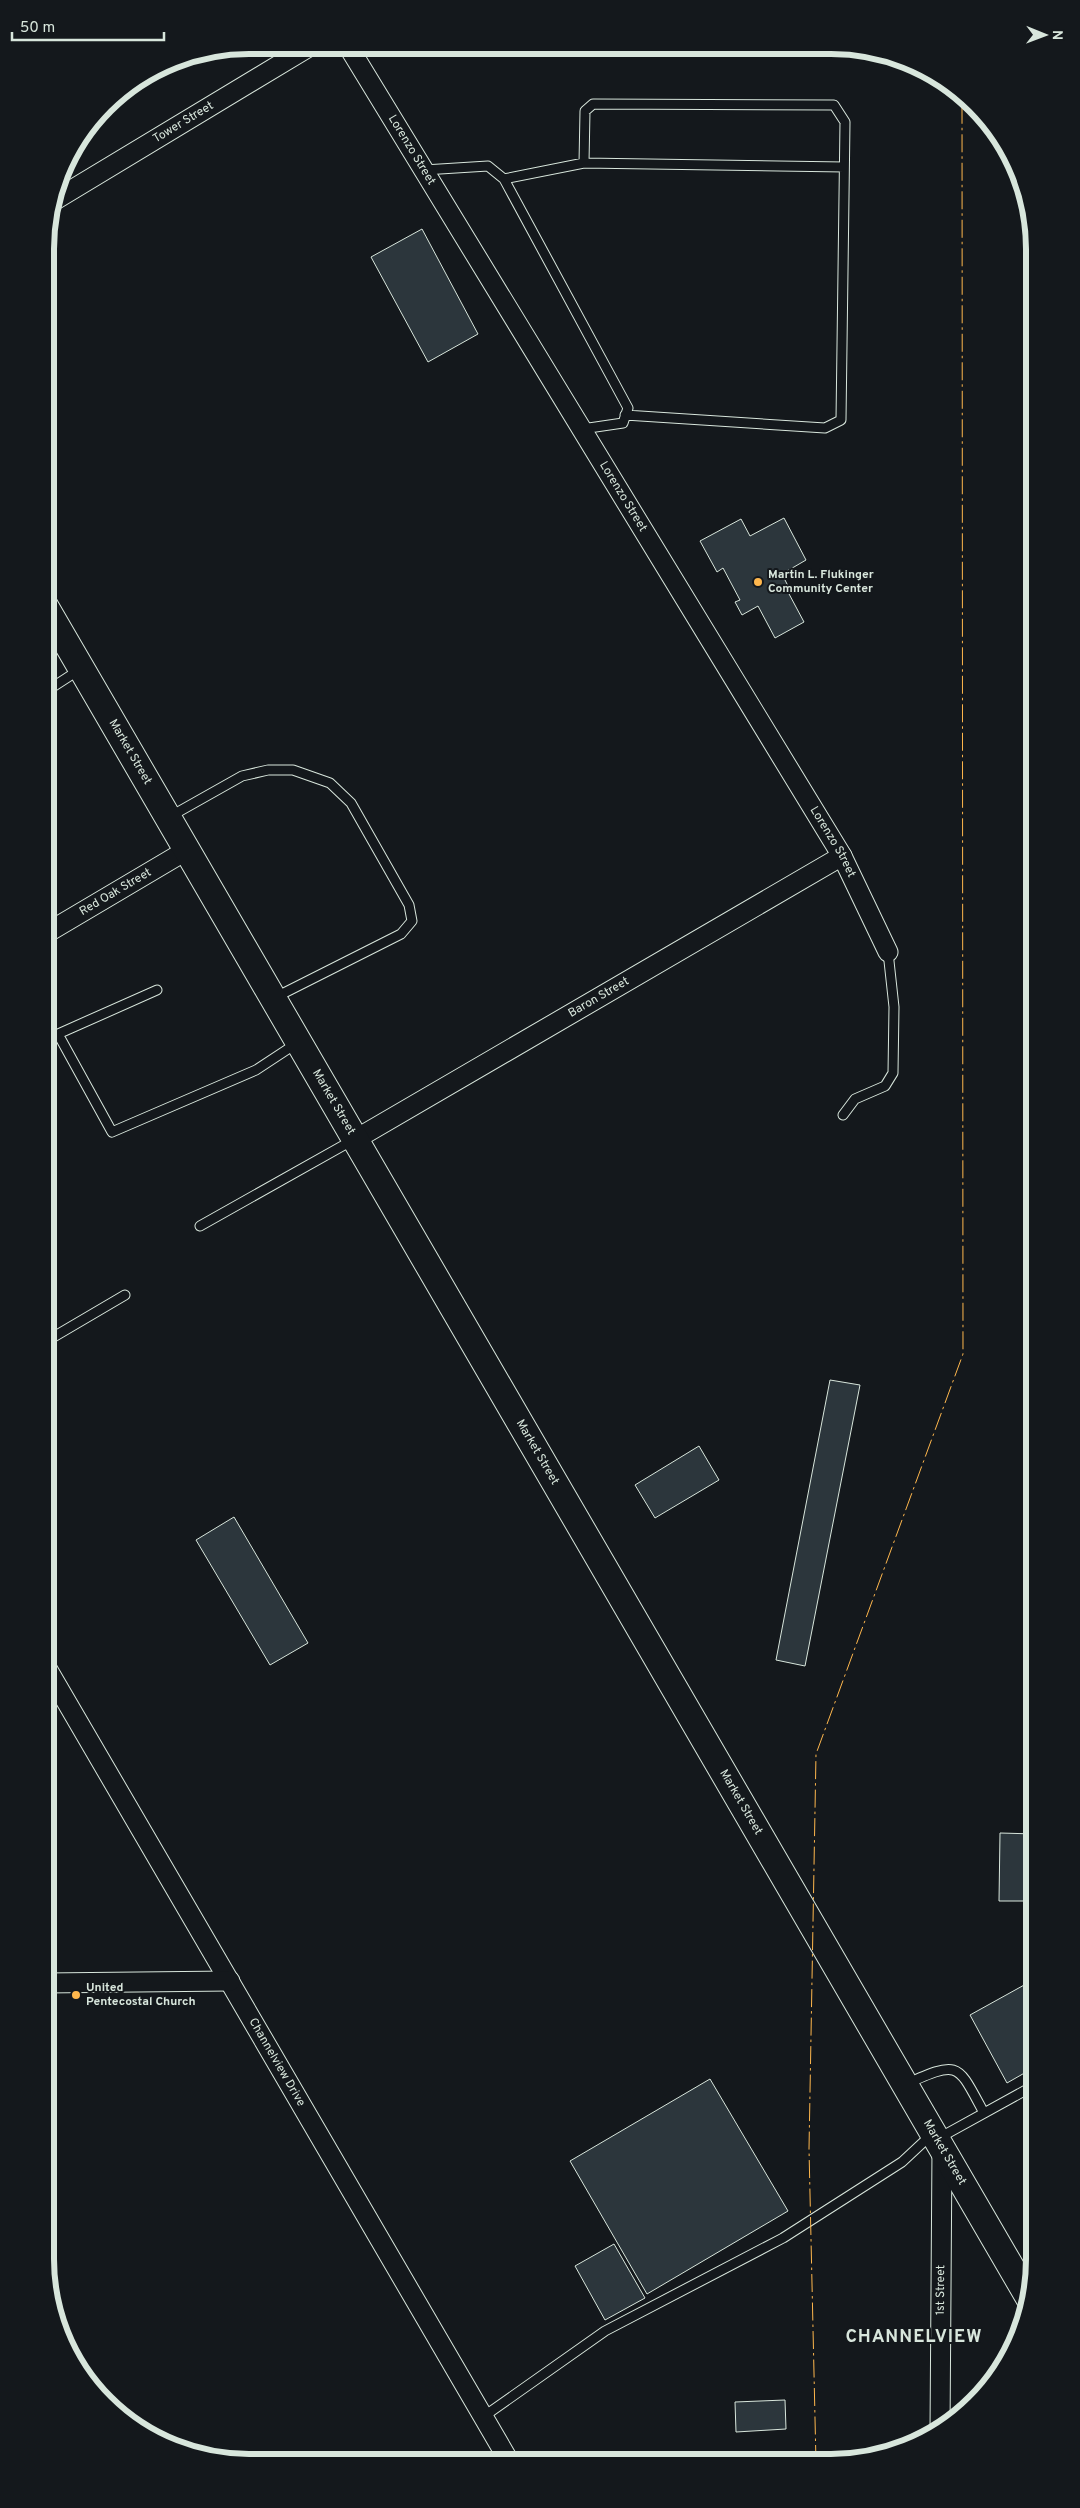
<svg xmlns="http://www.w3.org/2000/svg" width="1080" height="2508" font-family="Overpass,sans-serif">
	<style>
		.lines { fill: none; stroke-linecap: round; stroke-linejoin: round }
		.stream { stroke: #2f3f4d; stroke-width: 6 }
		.building { fill: #2c363c; stroke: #d8e6dc }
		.lane-casing { stroke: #d8e6dc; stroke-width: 11 }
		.street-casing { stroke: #d8e6dc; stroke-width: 21 }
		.secondary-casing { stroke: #d8e6dc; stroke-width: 28 }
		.lane { stroke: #14181c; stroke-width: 9 }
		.street { stroke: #14181c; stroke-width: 19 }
		.secondary { stroke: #14181c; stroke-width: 26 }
		.power { stroke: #ffb74d; stroke-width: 1; stroke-dasharray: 18 4 2.5 4; stroke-linecap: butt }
		.poi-dot { fill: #ffb74d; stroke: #14181c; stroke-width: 2 }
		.labels { text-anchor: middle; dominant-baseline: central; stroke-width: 4; stroke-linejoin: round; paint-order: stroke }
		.street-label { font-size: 12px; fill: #d8e6dc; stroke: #14181c }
		.poi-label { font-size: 12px; font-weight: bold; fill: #d8e6dc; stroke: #14181c; text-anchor: start }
		.district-label { font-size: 18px; font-weight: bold; letter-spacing: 1px; fill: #d8e6dc; stroke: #14181c }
		.rim { fill: none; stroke: #d8e6dc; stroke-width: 6 }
	</style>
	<rect width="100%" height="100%" fill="#14181c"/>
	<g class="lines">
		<!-- stream -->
		<path class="stream" d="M583 47 885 53"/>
	</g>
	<!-- building -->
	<path class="building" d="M422 229 478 334 428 362 371 257Z
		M784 518 806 560 782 574 790 590 788 592 804 622 775 638 758 606 742 615 735 602 740 600 723 568 717 572 700 541 741 519 750 536Z
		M830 1380 860 1385 805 1666 776 1660Z
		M699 1446 719 1480 655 1518 635 1485Z
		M234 1517 308 1643 270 1665 196 1540Z
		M1000 1833 1035 1834V1901H999Z
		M1035 1979V2067L1007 2083 970 2015Z
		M710 2079 788 2211 647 2294 570 2161Z
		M614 2244 645 2298 605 2320 575 2266Z
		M785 2400 786 2429 736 2432 735 2402Z"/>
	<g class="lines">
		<!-- lane casing -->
		<g class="lane-casing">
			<path id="lane" d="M584 163 844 167
				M424 170 488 166 504 179 628 408 623 423 582 429
				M504 179 584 163 585 111 593 104 834 105 845 122 841 420 825 428 625 415
				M45 692 79 670
				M171 816 242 776 268 770H293L330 783 351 803 409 905 412 921 401 934 274 998
				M157 990 58 1034 112 1132 256 1070 297 1043
				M45 1041 58 1034
				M843 1115 855 1099 885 1086 893 1073 894 1007 888 952
				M200 1226 353 1140
				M45 1342 125 1295
				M906 2084C960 2060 957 2063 984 2113
				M939 2138 1035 2085
				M483 2417 605 2331 783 2238 902 2162 932 2134"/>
		</g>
		<!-- street casing -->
		<g class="street-casing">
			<g id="street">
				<path id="s1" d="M348 46 842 856 888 952"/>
				<path id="s2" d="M55 200 312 45"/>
				<path id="s3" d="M45 934 187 850"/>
				<path id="s4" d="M356 1139 842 856"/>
				<path id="s5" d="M45 1665 509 2461"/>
				<path d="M45 1983 230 1981"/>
				<path id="s6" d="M940 2431 942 2149"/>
			</g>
		</g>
		<!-- secondary casing -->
		<g class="secondary-casing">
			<g id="secondary">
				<path id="s7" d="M45 606 1029 2298"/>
			</g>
		</g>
		<!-- lane -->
		<use href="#lane" class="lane"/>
		<!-- street -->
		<use href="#street" class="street"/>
		<!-- secondary -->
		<use href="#secondary" class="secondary"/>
		<!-- power -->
		<path class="power" d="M816 2463 809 2149 816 1754 963 1354 962 93"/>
	</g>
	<!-- markers -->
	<g class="poi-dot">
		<circle cx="758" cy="582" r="5"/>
		<circle cx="76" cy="1995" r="5"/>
	</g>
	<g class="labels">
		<!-- street labels -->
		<g class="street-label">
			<text stroke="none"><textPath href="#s2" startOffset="150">Tower Street</textPath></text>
			<text stroke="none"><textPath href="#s1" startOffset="122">Lorenzo Street</textPath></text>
			<text stroke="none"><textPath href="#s1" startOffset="528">Lorenzo Street</textPath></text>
			<text stroke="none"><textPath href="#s7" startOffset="169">Market Street</textPath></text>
			<text stroke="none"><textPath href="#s1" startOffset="932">Lorenzo Street</textPath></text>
			<text stroke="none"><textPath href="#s3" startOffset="82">Red Oak Street</textPath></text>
			<text stroke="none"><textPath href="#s4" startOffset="281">Baron Street</textPath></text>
			<text stroke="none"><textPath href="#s7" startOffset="574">Market Street</textPath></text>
			<text stroke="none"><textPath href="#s7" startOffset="979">Market Street</textPath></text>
			<text stroke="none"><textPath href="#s7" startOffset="1384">Market Street</textPath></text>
			<text stroke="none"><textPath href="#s5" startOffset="460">Channelview Drive</textPath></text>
			<text stroke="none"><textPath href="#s7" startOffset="1789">Market Street</textPath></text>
			<text stroke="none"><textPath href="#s6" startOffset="141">1st Street</textPath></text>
		</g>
		<!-- poi labels -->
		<g class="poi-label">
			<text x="768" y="575">Martin L. Flukinger<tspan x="768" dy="14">Community Center</tspan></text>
			<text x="86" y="1988">United<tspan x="86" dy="14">Pentecostal Church</tspan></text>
		</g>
		<!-- district labels -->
		<g class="district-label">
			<text x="914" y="2337">CHANNELVIEW</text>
		</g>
	</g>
	<!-- crop -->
	<path d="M0 0H1080V2508H0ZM249 54H831A195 195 0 0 1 1026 249V2259A195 195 0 0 1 831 2454H249A195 195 0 0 1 54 2259V249A195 195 0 0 1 249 54Z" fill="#14181c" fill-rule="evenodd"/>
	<path class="rim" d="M249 54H831A195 195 0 0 1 1026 249V2259A195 195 0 0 1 831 2454H249A195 195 0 0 1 54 2259V249A195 195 0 0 1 249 54Z"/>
	<!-- north arrow -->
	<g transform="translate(1045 35) rotate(91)" stroke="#14181c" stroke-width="4" paint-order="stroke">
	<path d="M0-4L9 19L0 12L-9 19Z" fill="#d8e6dc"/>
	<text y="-8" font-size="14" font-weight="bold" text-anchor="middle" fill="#d8e6dc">N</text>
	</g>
	<!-- scale -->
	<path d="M12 32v8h152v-8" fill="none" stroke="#d8e6dc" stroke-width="2.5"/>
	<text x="20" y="32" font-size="15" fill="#d8e6dc" stroke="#14181c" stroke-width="4" paint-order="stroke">50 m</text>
</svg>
